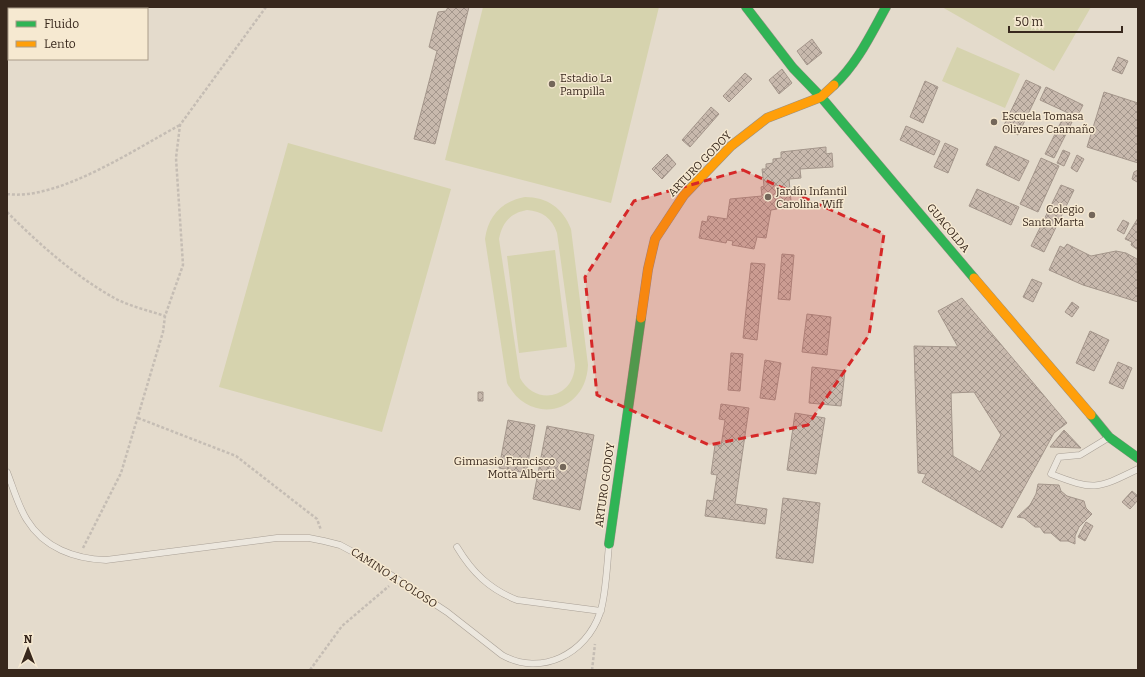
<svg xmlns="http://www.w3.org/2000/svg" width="1145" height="677" font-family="Bitter,serif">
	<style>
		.park { fill: #d6d3ae; fill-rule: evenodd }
		.building { fill: url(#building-cross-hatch); stroke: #a4968b; fill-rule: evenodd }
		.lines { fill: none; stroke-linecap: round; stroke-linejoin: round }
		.lane-casing { stroke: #a9a096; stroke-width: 7 }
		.fast-casing { stroke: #999085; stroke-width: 10 }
		.slow-casing { stroke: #999085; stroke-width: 10 }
		.path { stroke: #c5bdb4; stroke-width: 2.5; stroke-dasharray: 3 2; stroke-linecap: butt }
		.lane { stroke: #ece7de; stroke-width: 6 }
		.fast { stroke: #30b455; stroke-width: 9 }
		.slow { stroke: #ff9f0a; stroke-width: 9 }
		.marked { fill: #d62828; fill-opacity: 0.2; stroke: #d62828; stroke-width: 3; stroke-dasharray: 8 5; stroke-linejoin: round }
		.poi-dot { fill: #74675a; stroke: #f6e9d1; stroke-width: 1.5 }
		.labels { text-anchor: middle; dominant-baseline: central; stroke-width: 3; stroke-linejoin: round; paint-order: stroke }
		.poi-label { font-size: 11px; fill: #38281d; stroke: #f6e9d1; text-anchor: start }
		.street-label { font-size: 11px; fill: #38281d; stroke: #f6e9d1 }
	</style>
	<defs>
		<pattern id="building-cross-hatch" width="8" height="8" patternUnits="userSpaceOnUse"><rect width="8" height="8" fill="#c8b9ad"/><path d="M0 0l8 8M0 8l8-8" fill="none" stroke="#a3968c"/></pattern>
	</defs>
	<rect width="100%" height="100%" fill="#e4dbcc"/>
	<!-- park -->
	<path class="park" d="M483 7H659L611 203 445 160Z
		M942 7H1091L1054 71Z
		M957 47 1020 74 1005 108 942 81Z
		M288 143 451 189 382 432 219 387Z
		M525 197C547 197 563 208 571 229L588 365C586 414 529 426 507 383L485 239C488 216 502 201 525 197ZM527 210C542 211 552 218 557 233L575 365C574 398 536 407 520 378L499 239C502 223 510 213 527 210Z
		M555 250 567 347 519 353 507 256Z"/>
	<!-- building -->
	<path class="building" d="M448 7H469L435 144 414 139 437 51 429 47 438 12 446 11Z
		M812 39 822 53 807 65 797 51Z
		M1118 57 1128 61 1122 74 1112 70Z
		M782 69 792 83 779 94 769 80Z
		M745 73 752 79 729 102 723 96Z
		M1026 80 1041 87 1018 135 1003 127Z
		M925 81 938 87 923 123 910 117Z
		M1046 87 1083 105 1077 117 1040 100Z
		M1104 92 1138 103V163L1087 147Z
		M711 107 719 114 690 147 682 140Z
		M1063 118 1072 122 1054 158 1045 154Z
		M906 126 940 141 934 155 900 140Z
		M945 143 958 149 948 173 934 167Z
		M995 146 1029 161 1019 181 986 165Z
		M826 147V154L832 153 833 167 800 169 801 178 789 179 791 201 777 202V209L771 210 766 238 757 237 754 249 732 245 733 241 727 240 726 243 699 238 702 221 707 222 708 216 727 219 730 199 762 196 761 187 764 186 762 169H766V164L773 163V159L781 158V152Z
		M1063 150 1070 153 1064 166 1057 163Z
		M667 154 676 164 662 179 652 169Z
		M1077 155 1084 159 1077 172 1071 168Z
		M1041 158 1059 166 1038 212 1020 204Z
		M1138 170V182H1137L1132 179 1134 172Z
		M1061 185 1074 190 1044 252 1031 246Z
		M977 189 1019 207 1011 225 969 206Z
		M1138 218V250L1131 245 1132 242 1125 239Z
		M1123 220 1129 223 1124 234 1117 230Z
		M1067 244 1091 256 1116 251 1126 253 1137 259 1138 302 1083 285 1049 270 1060 246 1064 248Z
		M782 254 794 255 790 300 778 299Z
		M751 263 765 264 757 340 743 338Z
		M1032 279 1042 283 1033 302 1023 297Z
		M962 298 1067 423 1054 433 1002 528 922 482 926 474 918 473 914 346 958 347 938 311ZM974 392 1001 435 980 472 953 456 951 393Z
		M1072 302 1079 307 1072 317 1065 312Z
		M807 314 831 317 827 355 802 352Z
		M1090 331 1109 340 1094 371 1076 363Z
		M731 353 743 354 740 391 728 390Z
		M765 360 781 363 775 400 760 398Z
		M1118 362 1132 368 1123 389 1109 383Z
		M812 367 845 371 841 406 809 403Z
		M478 392H483V401H478Z
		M721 404 749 408 735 504 767 509 765 524 705 516 707 500 713 501 717 475 711 474 715 445 721 446 725 420 719 419Z
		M795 413 825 418 816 474 787 470Z
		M508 420 535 425 526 473 499 468Z
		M547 426 594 435 580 510 533 499Z
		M1064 430 1081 448 1050 447Z
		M1038 484 1059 485 1061 491 1067 496 1084 501 1086 508 1092 514 1079 527 1075 536V544L1068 541H1060L1051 533H1044L1040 527H1035L1024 518 1017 517 1030 505 1036 494Z
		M1132 491 1138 496V500L1130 509 1122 502Z
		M783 498 820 503 813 563 776 558Z
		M1086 522 1093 526 1085 541 1078 537Z"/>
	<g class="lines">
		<!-- lane casing -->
		<g class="lane-casing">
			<path id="lane" d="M1108 438 1080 455 1059 457 1051 474C1095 491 1097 489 1138 469
				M7 472C13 487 18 506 27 520 44 548 75 559 106 560L277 538H309L324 541 340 545 368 560 447 612 502 655C541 677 586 654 600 613 606 596 607 564 609 545
				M457 547C472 572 489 589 517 600L601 611"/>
		</g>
		<!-- fast casing -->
		<g class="fast-casing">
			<path id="fast" d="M746 7 793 68 821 97 974 278
				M834 85C857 64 871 34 886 7
				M1091 415 1109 437 1138 458
				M609 544 641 318"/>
		</g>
		<!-- slow casing -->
		<g class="slow-casing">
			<path id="slow" d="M974 278 1091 415
				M641 318 648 269 655 239 684 195 731 146 767 118 821 97 834 85"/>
		</g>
		<!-- path -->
		<path class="path" d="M7 194C58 201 135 149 180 125
			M7 212C40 245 77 278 118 300 133 307 150 311 165 316
			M138 418 236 456 317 519 321 530
			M83 548 121 473 163 332 165 316 183 265 176 158 180 125 266 7
			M310 670 342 626 389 586
			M592 670 595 644"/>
		<!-- lane -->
		<use href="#lane" class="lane"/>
		<!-- fast -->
		<use href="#fast" class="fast"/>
		<!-- slow -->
		<use href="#slow" class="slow"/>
	</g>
	<!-- marked area -->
	<path class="marked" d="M743 170 884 234 869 335 808 425 709 445 597 395 585 277 634 201Z"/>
	<!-- markers -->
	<g class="poi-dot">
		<circle cx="552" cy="84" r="4"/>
		<circle cx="994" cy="122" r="4"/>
		<circle cx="768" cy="197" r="4"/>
		<circle cx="1092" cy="215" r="4"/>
		<circle cx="563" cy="467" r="4"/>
	</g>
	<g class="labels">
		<!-- poi labels -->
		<g class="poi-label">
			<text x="560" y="78">Estadio La<tspan x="560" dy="13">Pampilla</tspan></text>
			<text x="1002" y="116">Escuela Tomasa<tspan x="1002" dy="13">Olivares Caamaño</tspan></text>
			<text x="776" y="191">Jardín Infantil<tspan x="776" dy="13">Carolina Wiff</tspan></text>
			<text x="1084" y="209" text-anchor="end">Colegio<tspan x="1084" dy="13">Santa Marta</tspan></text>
			<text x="555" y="461" text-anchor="end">Gimnasio Francisco<tspan x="555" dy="13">Motta Alberti</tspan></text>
		</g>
		<!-- street labels -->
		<g class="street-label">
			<text transform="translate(700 164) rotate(-46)">ARTURO GODOY</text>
			<text transform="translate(948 228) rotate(50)">GUACOLDA</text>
			<text transform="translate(605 485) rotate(-82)">ARTURO GODOY</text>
			<text transform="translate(394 578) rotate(33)">CAMINO A COLOSO</text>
		</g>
	</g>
	<!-- border -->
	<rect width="1145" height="677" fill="none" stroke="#38281d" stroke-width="16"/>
	<!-- legend -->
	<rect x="8" y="8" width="140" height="52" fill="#f6e9d1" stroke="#aa9c89"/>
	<rect x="16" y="21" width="20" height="6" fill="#30b455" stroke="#aa9c89"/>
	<text x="44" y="28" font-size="12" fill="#38281d">Fluido</text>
	<rect x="16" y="41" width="20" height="6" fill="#ff9f0a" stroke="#aa9c89"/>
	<text x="44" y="48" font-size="12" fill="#38281d">Lento</text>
	<!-- north arrow -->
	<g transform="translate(28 649)" stroke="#f6e9d1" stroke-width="3" paint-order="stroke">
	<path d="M0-3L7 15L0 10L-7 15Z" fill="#38281d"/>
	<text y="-6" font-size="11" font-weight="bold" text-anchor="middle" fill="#38281d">N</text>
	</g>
	<!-- scale -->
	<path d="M1009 26v6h113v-6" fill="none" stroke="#38281d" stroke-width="2"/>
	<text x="1015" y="26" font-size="12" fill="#38281d" stroke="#f6e9d1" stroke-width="3" paint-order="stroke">50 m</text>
</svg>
